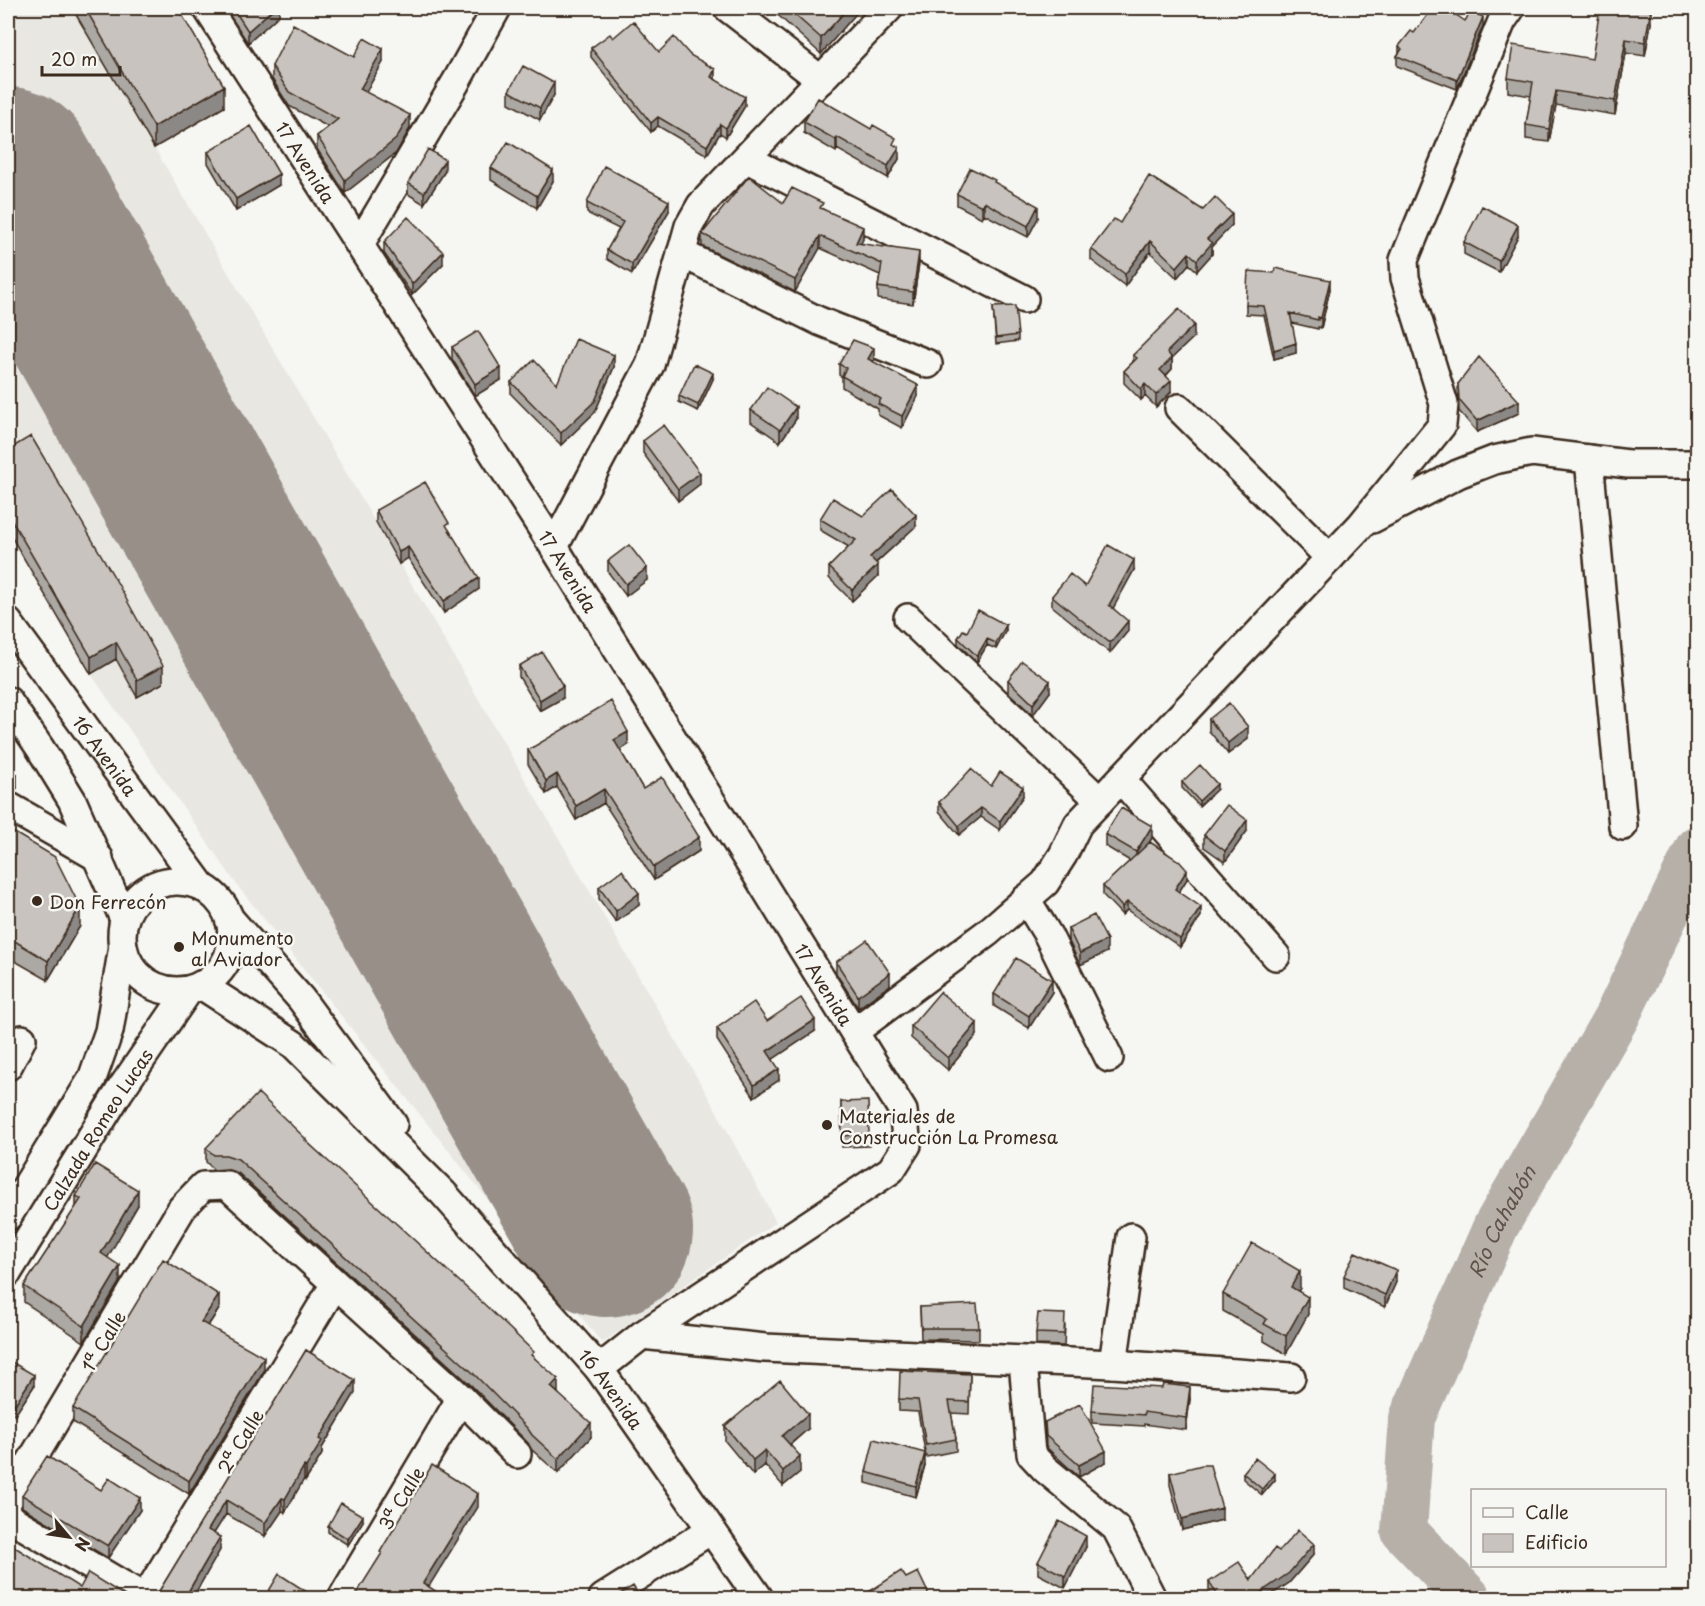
<svg xmlns="http://www.w3.org/2000/svg" width="1705" height="1606" font-family="'Playpen Sans',sans-serif">
	<style>
		.built { fill: #e8e7e2 }
		.lines { fill: none; stroke-linecap: round; stroke-linejoin: round }
		.river { stroke: #b6b0a9; stroke-width: 46 }
		.runway { stroke: #989088; stroke-width: 174 }
		.minor-casing { stroke: #3b2a1e; stroke-width: 32 }
		.minor { stroke: #f6f6f2; stroke-width: 27 }
		.wall { fill: #aca8a3; stroke: #3b2a1e; stroke-width: 1.5 }
		.shaded-wall { fill: #8c8885; stroke: #3b2a1e; stroke-width: 1.5 }
		.building { fill: #c8c3be; stroke: #3b2a1e; stroke-width: 1.5 }
		.poi-dot { fill: #3b2a1e; stroke: #f6f6f2; stroke-width: 2 }
		.labels { text-anchor: middle; dominant-baseline: central; stroke-width: 5; stroke-linejoin: round; paint-order: stroke }
		.street-label { font-size: 18px; fill: #3b2a1e; stroke: #f6f6f2 }
		.poi-label { font-size: 18px; fill: #3b2a1e; stroke: #f6f6f2; text-anchor: start }
		.water-label { font-size: 20px; font-style: italic; fill: #605248; stroke: #f6f6f2 }
	</style>
	<rect width="100%" height="100%" fill="#f6f6f2"/>
	<filter id="ink" filterUnits="userSpaceOnUse"><feTurbulence type="fractalNoise" baseFrequency=".0167" numOctaves="2"/><feDisplacementMap in="SourceGraphic" scale="12" xChannelSelector="R" yChannelSelector="G"/><feConvolveMatrix kernelMatrix="1 2 1 2 8 2 1 2 1" color-interpolation-filters="sRGB"/></filter>
	<g filter="url(#ink)">
		<!-- built -->
		<path class="built" d="M8 8H72L427 610 717 1112 776 1222 602 1343 237 885 91 674 8 530Z"/>
		<g class="lines">
			<!-- river -->
			<path class="river" id="s1" d="M1468 1598 1404 1531 1412 1418 1496 1226 1617 1016 1698 848"/>
			<!-- runway -->
			<path class="runway" d="M8 174 606 1230"/>
			<!-- minor casing -->
			<g class="minor-casing">
				<g id="minor">
					<path id="s2" d="M207 8 554 547 903 1111 907 1145 891 1170 642 1335 599 1369"/>
					<path d="M728 8 821 80"/>
					<path d="M747 159 1024 299"/>
					<path d="M360 244 456 82 497 8"/>
					<path d="M681 253 819 321 928 364"/>
					<path d="M1179 408 1330 558"/>
					<path d="M1589 459 1623 826"/>
					<path d="M1372 519 1458 474 1494 460 1532 452 1628 464H1698"/>
					<path d="M554 547 650 365 689 226 701 205 889 8"/>
					<path d="M908 618 1100 801"/>
					<path id="s3" d="M8 622 203 888"/>
					<path d="M8 701 40 748 72 800 124 919"/>
					<path d="M1121 779 1276 956"/>
					<path d="M8 806 99 858"/>
					<circle cx="177" cy="936" r="55"/>
					<path d="M1026 899 1048 935 1109 1058"/>
					<path d="M229 918 301 999 393 1124"/>
					<path id="s4" d="M201 985 293 1044 443 1193 599 1369 759 1598"/>
					<path d="M855 1031 987 933 1045 883 1063 855 1078 824 1361 525 1442 425 1444 404 1405 278 1404 260 1502 21 1511 8"/>
					<path d="M8 1066 22 1039"/>
					<path d="M8 1216 92 1079 109 1031 123 946"/>
					<path id="s5" d="M8 1272 119 1092 189 990"/>
					<path d="M642 1335 765 1348 1113 1364 1291 1377"/>
					<path d="M1023 1361 1031 1454 1045 1469 1116 1528 1151 1596"/>
					<path d="M1113 1364 1131 1237"/>
					<path d="M8 1500 182 1208 203 1186 227 1185 461 1398 517 1454"/>
					<path d="M8 1517 145 1598"/>
					<path d="M145 1598 335 1284"/>
					<path d="M342 1598 461 1398"/>
					<path d="M603 1598 711 1530"/>
				</g>
			</g>
			<!-- minor -->
			<use href="#minor" class="minor"/>
		</g>
		<!-- wall -->
		<path class="wall" d="M75 8H178L224 107 154 148 75 13Z
			M225 8H279V15L248 43Z
			M753 8H860V9L821 54 770 8 762 15Z
			M1465 21 1483 26 1457 89 1397 66V56L1399 53V46L1414 33Z
			M1651 23 1645 56 1626 53 1615 115 1556 105 1549 142 1526 139V125L1531 96 1508 92V78L1592 59Z
			M613 38 659 52 690 55 715 78V79L745 106 726 137 720 133 707 155 658 126 651 132 591 57V48Z
			M354 57 383 62 366 92 410 128 396 153 345 193 317 149V136L328 127 289 106 272 79V66Z
			M509 91 554 95 540 120 509 103Z
			M804 122 896 146 899 159 888 178 837 149 836 152 804 133Z
			M208 152 279 185 236 211 208 163Z
			M491 168 553 181 537 208 491 180Z
			M445 171 424 204 408 194V183Z
			M995 183 1038 218 1028 237 984 214 982 218 957 205V194Z
			M587 203 669 211 632 274 607 259V250L619 229 587 213Z
			M783 203 823 209 863 239 861 243 919 263 913 304 878 299V287L880 275 820 248 795 292 702 246V234Z
			M1203 210 1232 225 1212 246V254L1197 271 1189 264 1177 278 1150 252 1125 286 1091 260V249L1120 223Z
			M1518 236 1499 272 1464 254V242Z
			M384 242 443 264 412 295 384 253Z
			M1330 289 1321 328 1318 327V329L1292 323 1296 353 1274 359 1264 315 1246 314V305Z
			M993 307 1018 335V341L996 344Z
			M1194 337 1172 358V369L1166 376 1171 392 1156 407 1145 396 1141 400 1124 383V371L1133 362V355Z
			M452 347 501 380 475 396 452 359Z
			M874 360 873 362 918 396 902 428 878 415V409L842 387V377L839 375V364Z
			M614 367 595 412 561 445 511 394V382L557 384Z
			M713 379 698 411 679 402V396Z
			M1458 384 1519 413 1477 432 1459 411Z
			M751 410 796 419 780 442 751 422Z
			M643 441 700 484 678 501 643 453Z
			M8 450 163 683 137 697 116 659 91 674 8 531Z
			M376 510 449 530 479 589 444 613 408 558 399 564 376 522Z
			M863 516 916 526 876 563 878 576 852 601 829 578V567L849 547 820 530V519Z
			M608 561 647 580 626 596 608 572Z
			M1134 570 1113 608 1128 631 1110 653 1052 606V596Z
			M1006 630 996 649 987 645 977 662 958 644V638L967 632Z
			M519 666 563 698 540 711 519 677Z
			M1008 680 1050 692 1033 715 1008 692Z
			M1209 719 1248 739 1228 754 1209 731Z
			M628 745 620 750 643 789 699 851 654 880 604 803 576 820 557 787 546 794 528 764V750Z
			M8 760 17 788 13 791 8 790Z
			M1182 782 1217 789 1199 806 1182 788Z
			M991 786 1023 796 1000 830 981 817 959 835 939 811V802Z
			M8 829 80 926 48 980 8 957Z
			M1247 831 1225 862 1204 847V835Z
			M1105 834 1152 838 1148 844 1187 879 1179 892 1201 916 1180 947 1127 910 1122 915 1103 895V886L1130 861 1105 846Z
			M599 887 639 905 616 922 599 899Z
			M1068 928 1107 952 1080 965 1068 939Z
			M836 962 890 985 858 1008 836 973Z
			M1052 992 1029 1028 994 1006V994Z
			M767 1021 815 1031 773 1059 779 1080 754 1097 717 1040V1028Z
			M911 1026 977 1035 948 1070 911 1038Z
			M841 1102 869 1134V1146L842 1147Z
			M306 1141 534 1357 558 1393 591 1437 558 1473 532 1450 528 1443 472 1386 238 1173 226 1169 214 1170 206 1162V1148Z
			M76 1196 138 1205 107 1257 120 1281 84 1342 24 1302V1286L76 1207Z
			M1344 1276 1396 1282 1385 1307 1344 1288Z
			M1300 1288 1298 1291 1308 1314 1286 1354 1264 1341V1334L1223 1311V1294Z
			M920 1307 979 1328V1340L921 1339Z
			M219 1309 208 1326 264 1371 189 1494 73 1422V1408Z
			M1065 1326 1064 1346 1036 1345V1333Z
			M306 1350 355 1393 322 1448V1454L306 1480 304 1479 285 1512 282 1511 265 1536 226 1514 214 1533 220 1550 192 1599H153L158 1593Z
			M8 1360 34 1386 15 1415 8 1411Z
			M970 1374 969 1414 951 1413 956 1439V1451L926 1457 918 1412 899 1411V1399Z
			M1190 1399 1186 1430 1144 1424V1426L1092 1423V1411Z
			M1045 1422 1106 1462 1079 1477 1046 1447Z
			M725 1426 808 1429 790 1445 800 1472 783 1486 765 1465 753 1475 725 1441Z
			M925 1465 916 1497 866 1483V1472Z
			M1170 1473 1222 1520 1182 1530 1170 1485Z
			M1243 1473 1275 1480 1262 1495 1243 1479Z
			M101 1490 140 1510 108 1558 22 1507V1495Z
			M363 1521 348 1545 328 1532V1526Z
			M1086 1547 1065 1588 1038 1574V1562Z
			M1279 1551 1314 1554 1289 1583 1265 1599H1214L1209 1591V1582L1251 1580Z"/>
		<!-- shaded-wall -->
		<path class="shaded-wall" d="M274 8H279V15L248 43V31Z
			M762 8H770L762 15Z
			M848 8H860V9L821 54V38Z
			M1651 9V23L1645 56V42Z
			M1483 17V26L1457 89V80Z
			M1626 39V53L1615 115V101Z
			M383 49V62L360 102V89Z
			M715 69V78L711 86V77Z
			M554 83V95L540 120V108Z
			M224 86V107L154 148V127Z
			M1556 91V105L1549 142V129Z
			M745 97V106L726 137V128Z
			M410 115V128L396 153 345 193V180Z
			M658 117V126L651 132V123Z
			M720 124V133L707 155V146Z
			M837 137V149L836 152V140Z
			M899 148V159L888 178V166Z
			M445 160V171L424 204V193Z
			M553 170V181L537 208V196Z
			M279 174V185L236 211V199Z
			M669 201V211L632 274V264Z
			M984 202V214L982 218V206Z
			M1038 206V218L1028 237V226Z
			M1232 214V225L1212 246V254L1197 271V260L1207 239Z
			M1518 225V236L1499 272V261Z
			M863 227V239L856 254V243Z
			M820 236V248L795 292V280Z
			M1150 241V252L1125 286V274Z
			M443 252V264L412 295V284Z
			M919 252V263L913 304V292Z
			M1189 253V264L1177 278V267Z
			M1330 280V289L1321 328V318Z
			M1194 325V337L1172 358V369L1160 381V370L1167 352Z
			M1296 343V353L1274 359V350Z
			M874 348V360L868 370V359Z
			M614 355V367L595 412 561 445V433Z
			M501 368V380L475 396V384Z
			M713 373V379L698 411V405Z
			M1171 381V392L1156 407V395Z
			M1145 384V396L1141 400V389Z
			M918 385V396L902 428V416Z
			M1519 401V413L1477 432V421Z
			M796 407V419L780 442V430Z
			M700 473V484L678 501V489Z
			M916 515V526L870 568V557Z
			M408 547V558L399 564V552Z
			M1134 560V570L1109 616V605Z
			M878 565V576L852 601V590Z
			M647 568V580L626 596V584Z
			M479 578V589L444 613V601Z
			M1128 621V631L1110 653V643Z
			M1006 625V630L996 649V643Z
			M987 639V645L977 662V656Z
			M116 642V659L91 674V657Z
			M163 666V683L137 697V680Z
			M1050 681V692L1033 715V704Z
			M563 686V698L540 711V700Z
			M1248 727V739L1228 754V743Z
			M628 732V745L614 754V740Z
			M557 774V787L546 794V781Z
			M17 775V788L13 791V778Z
			M1217 784V789L1199 806V801Z
			M1023 787V796L1000 830V821Z
			M604 789V803L576 820V806Z
			M981 808V817L959 835V826Z
			M1247 820V831L1225 862V851Z
			M1152 826V838L1136 864V852Z
			M699 837V851L654 880V867Z
			M1187 870V879L1175 898V889Z
			M639 893V905L616 922V911Z
			M1127 902V910L1122 915V907Z
			M80 907V926L48 980V961Z
			M1201 907V916L1180 947V939Z
			M1107 940V952L1080 965V953Z
			M890 973V985L858 1008V996Z
			M1052 980V992L1029 1028V1016Z
			M815 1020V1031L767 1063V1051Z
			M977 1023V1035L948 1070V1058Z
			M779 1069V1080L754 1097V1085Z
			M138 1190V1205L101 1269V1253Z
			M120 1266V1281L84 1342V1326Z
			M1396 1270V1282L1385 1307V1295Z
			M1300 1271V1288L1291 1304V1287Z
			M219 1295V1309L201 1336V1322Z
			M1308 1297V1314L1286 1354V1336Z
			M264 1357V1371L189 1494V1481Z
			M34 1375V1386L15 1415V1404Z
			M558 1379V1393L551 1387Z
			M355 1380V1393L322 1448V1454L306 1480V1467L319 1439Z
			M1190 1387V1399L1186 1430V1418Z
			M808 1414V1429L782 1451V1436Z
			M591 1423V1437L558 1473V1459Z
			M765 1450V1465L753 1475V1460Z
			M1106 1451V1462L1079 1477V1465Z
			M925 1453V1465L916 1497V1486Z
			M800 1456V1472L783 1486V1471Z
			M304 1466V1479L285 1512V1499Z
			M1275 1474V1480L1262 1495V1489Z
			M478 1494V1507L423 1596V1583Z
			M140 1498V1510L108 1558V1546Z
			M282 1498V1511L265 1536V1523Z
			M226 1500V1514L208 1543V1530Z
			M1222 1508V1520L1182 1530V1519Z
			M363 1516V1521L348 1545V1539Z
			M1086 1536V1547L1065 1588V1576Z
			M220 1537V1550L192 1599H184Z
			M1314 1544V1554L1289 1583 1265 1599H1251Z"/>
		<!-- building -->
		<path class="building" d="M85 8H178L224 86 154 127Z
			M233 8H274L248 31Z
			M787 8H848L821 38Z
			M1433 8H1446L1465 21 1471 11 1483 17 1457 80 1397 56 1402 49 1399 46 1411 31 1414 33Z
			M1600 8H1640L1651 9 1645 42 1626 39 1615 101 1556 91 1549 129 1526 125 1533 82 1508 78 1513 45 1592 59Z
			M633 21 659 52 674 37 690 55 715 69 711 77 745 97 726 128 720 124 707 146 658 117 651 123 591 48 610 34 613 38Z
			M293 24 354 57 364 38 383 49 360 89 410 115 396 139 345 180 317 136 338 119 289 92 272 66Z
			M523 66 554 83 540 108 509 91Z
			M818 98 871 129 873 125 896 138 893 144 899 148 888 166 837 137 836 140 804 122Z
			M251 126 279 174 236 199 208 152Z
			M508 142 553 170 537 196 491 168Z
			M428 149 445 160 424 193 408 183Z
			M604 166 669 201 632 264 607 250 623 222 587 203Z
			M970 168 995 180 994 182 1038 206 1028 226 984 202 982 206 957 194Z
			M749 176 783 203 792 188 823 203 820 208 863 227 856 243 919 252 913 292 878 287 882 264 820 236 795 280 702 234Z
			M1149 176 1203 210 1215 197 1232 214 1207 239 1212 243 1197 260 1189 253 1177 267 1150 241 1125 274 1091 249 1114 219 1120 223Z
			M1482 206 1518 225 1499 261 1464 242Z
			M408 217 443 252 412 284 384 242Z
			M1275 268 1330 280 1321 318 1318 317V320L1290 313 1296 343 1274 350 1264 306 1246 305 1248 271 1274 273Z
			M1015 306 1018 335 996 338 993 307Z
			M1179 309 1194 325 1167 352 1172 358 1160 370 1171 381 1156 395 1145 384 1141 389 1124 371 1137 358 1133 355Z
			M478 331 501 368 475 384 452 347Z
			M576 339 614 355 595 401 561 433 511 382 534 360 557 384Z
			M853 340 874 348 868 359 918 385 902 416 878 404 881 399 842 376 846 368 839 364Z
			M1479 357 1519 401 1477 421 1459 400 1458 384Z
			M694 364 713 373 698 405 679 396Z
			M767 387 796 407 780 430 751 410Z
			M664 425 700 473 678 489 643 441Z
			M31 436 113 575 163 666 137 680 116 642 91 657 8 514V450Z
			M425 482 449 523 446 525 479 578 444 601 408 547 399 552 376 510Z
			M892 489 916 515 870 557 878 565 852 590 829 567 856 540 820 519 833 498 863 516Z
			M629 545 647 568 626 584 608 561Z
			M1108 545 1134 560 1109 605 1128 621 1110 643 1052 596 1070 574 1085 586Z
			M978 610 1006 625 996 643 987 639 977 656 958 638 963 630 967 632Z
			M542 652 563 686 540 700 519 666Z
			M1022 661 1050 681 1033 704 1008 680Z
			M611 701 628 732 614 740 643 789 662 777 699 837 654 867 604 789 576 806 557 774 546 781 528 750Z
			M1229 703 1248 727 1228 743 1209 719Z
			M8 760 17 775 13 778 8 777Z
			M1200 765 1217 784 1199 801 1182 782Z
			M971 769 991 786 1000 772 1023 787 1000 821 981 808 959 826 939 802 950 792Z
			M1227 805 1247 820 1225 851 1204 835Z
			M1121 808 1152 826 1136 852 1105 834Z
			M8 829 55 857 80 907 48 961 8 937Z
			M1150 842 1179 861 1187 870 1175 889 1201 907 1180 939 1127 902 1122 907 1103 886Z
			M622 870 639 893 616 911 599 887Z
			M1094 915 1107 940 1080 953 1068 928Z
			M867 940 890 973 858 996 836 962Z
			M1016 958 1052 980 1029 1016 994 994Z
			M940 992 977 1023 948 1058 911 1026Z
			M801 998 815 1020 767 1051 779 1069 754 1085 717 1028 754 1002 767 1021Z
			M258 1093 306 1139 305 1140 484 1304 534 1352 531 1355 558 1379 551 1387 591 1423 558 1459 532 1435 528 1429 472 1372 238 1159 226 1155H214L206 1148Z
			M868 1101 869 1134 842 1136 841 1102Z
			M95 1164 138 1190 101 1253 120 1266 84 1326 24 1286 81 1199 76 1196Z
			M1252 1243 1300 1271 1291 1287 1308 1297 1286 1336 1264 1324 1267 1319 1223 1294Z
			M1355 1252 1396 1270 1385 1295 1344 1276Z
			M163 1259 219 1295 201 1322 264 1357 189 1481 73 1408Z
			M977 1304 979 1328H921L920 1307Z
			M1038 1313 1065 1314 1064 1334 1036 1333Z
			M306 1350 355 1380 319 1439 322 1441 306 1467 304 1466 285 1499 282 1498 265 1523 226 1500 208 1530 220 1537 184 1599H153L158 1593Z
			M8 1360 34 1375 15 1404 8 1400Z
			M900 1371 970 1374 969 1402 949 1401 956 1439 926 1445 918 1400 899 1399Z
			M780 1380 808 1414 782 1436 800 1456 783 1471 765 1450 753 1460 725 1426Z
			M1094 1384 1162 1388 1163 1384 1190 1387 1186 1418 1144 1412V1415L1092 1411Z
			M1080 1404 1106 1451 1079 1465 1046 1436 1045 1422Z
			M874 1439 925 1453 916 1486 866 1472Z
			M47 1456 101 1490 109 1478 140 1498 108 1546 22 1495Z
			M1255 1458 1275 1474 1262 1489 1243 1473Z
			M432 1465 478 1494 423 1583 437 1592 433 1599H353L382 1553 380 1552Z
			M1202 1465H1210L1222 1508 1182 1519 1170 1473Z
			M341 1503 363 1516 348 1539 328 1526Z
			M1059 1521 1086 1536 1065 1576 1038 1562Z
			M1298 1530 1314 1544 1289 1573 1251 1599H1220L1209 1582 1239 1562 1251 1580 1275 1548 1279 1551Z
			M10 1544 80 1588 88 1573 130 1599H8V1548Z
			M901 1571 906 1578 918 1572 931 1599H858Z
			M279 1574 310 1594 307 1599H264Z
			M633 1586 641 1599H622L620 1594Z"/>
	</g>
	<!-- markers -->
	<g class="poi-dot">
		<circle cx="37" cy="901" r="6"/>
		<circle cx="179" cy="947" r="6"/>
		<circle cx="827" cy="1125" r="6"/>
	</g>
	<g class="labels">
		<!-- street labels -->
		<g class="street-label">
			<text stroke="none"><textPath href="#s2" startOffset="183">17 Avenida</textPath></text>
			<text stroke="none"><textPath href="#s2" startOffset="669">17 Avenida</textPath></text>
			<text stroke="none"><textPath href="#s3" startOffset="165">16 Avenida</textPath></text>
			<text stroke="none"><textPath href="#s2" startOffset="1155">17 Avenida</textPath></text>
			<text stroke="none"><textPath href="#s5" startOffset="168">Calzada Romeo Lucas</textPath></text>
			<text transform="translate(103 1341) rotate(-59)">1ª Calle</text>
			<text stroke="none"><textPath href="#s4" startOffset="579">16 Avenida</textPath></text>
			<text transform="translate(240 1441) rotate(-59)">2ª Calle</text>
			<text transform="translate(401 1498) rotate(-59)">3ª Calle</text>
		</g>
		<!-- poi labels -->
		<g class="poi-label">
			<text x="49" y="901">Don Ferrecón</text>
			<text x="191" y="937">Monumento<tspan x="191" dy="21">al Aviador</tspan></text>
			<text x="839" y="1115">Materiales de<tspan x="839" dy="21">Construcción La Promesa</tspan></text>
		</g>
		<!-- water labels -->
		<g class="water-label">
			<text stroke="none"><textPath href="#s1" startOffset="422">Río Cahabón</textPath></text>
		</g>
	</g>
	<!-- margin -->
	<rect width="1705" height="1606" fill="none" stroke="#f6f6f2" stroke-width="30"/>
	<rect x="15" y="15" width="1675" height="1576" fill="none" stroke="#3b2a1e" stroke-width="2" filter="url(#ink)"/>
	<!-- legend -->
	<rect x="1471" y="1489" width="195" height="78" fill="#f6f6f2" stroke="#aba49d" stroke-width="1.5"/>
	<rect x="1483" y="1508" width="30" height="9" fill="#f6f6f2" stroke="#aba49d" stroke-width="1.5"/>
	<text x="1525" y="1519" font-size="18" fill="#3b2a1e">Calle</text>
	<rect x="1483" y="1534" width="30" height="18" fill="#c8c3be" stroke="#aba49d" stroke-width="1.5"/>
	<text x="1525" y="1549" font-size="18" fill="#3b2a1e">Edificio</text>
	<!-- north arrow -->
	<g transform="translate(69 1537) rotate(119)" stroke="#f6f6f2" stroke-width="4.5" paint-order="stroke">
	<path d="M0-4.5L10 22L0 15L-10 22Z" fill="#3b2a1e"/>
	<text y="-9" font-size="16" font-weight="bold" text-anchor="middle" fill="#3b2a1e">N</text>
	</g>
	<!-- scale -->
	<path d="M42 66v9h78v-9" fill="none" stroke="#3b2a1e" stroke-width="3"/>
	<text x="51" y="66" font-size="18" fill="#3b2a1e" stroke="#f6f6f2" stroke-width="4.5" paint-order="stroke">20 m</text>
</svg>
